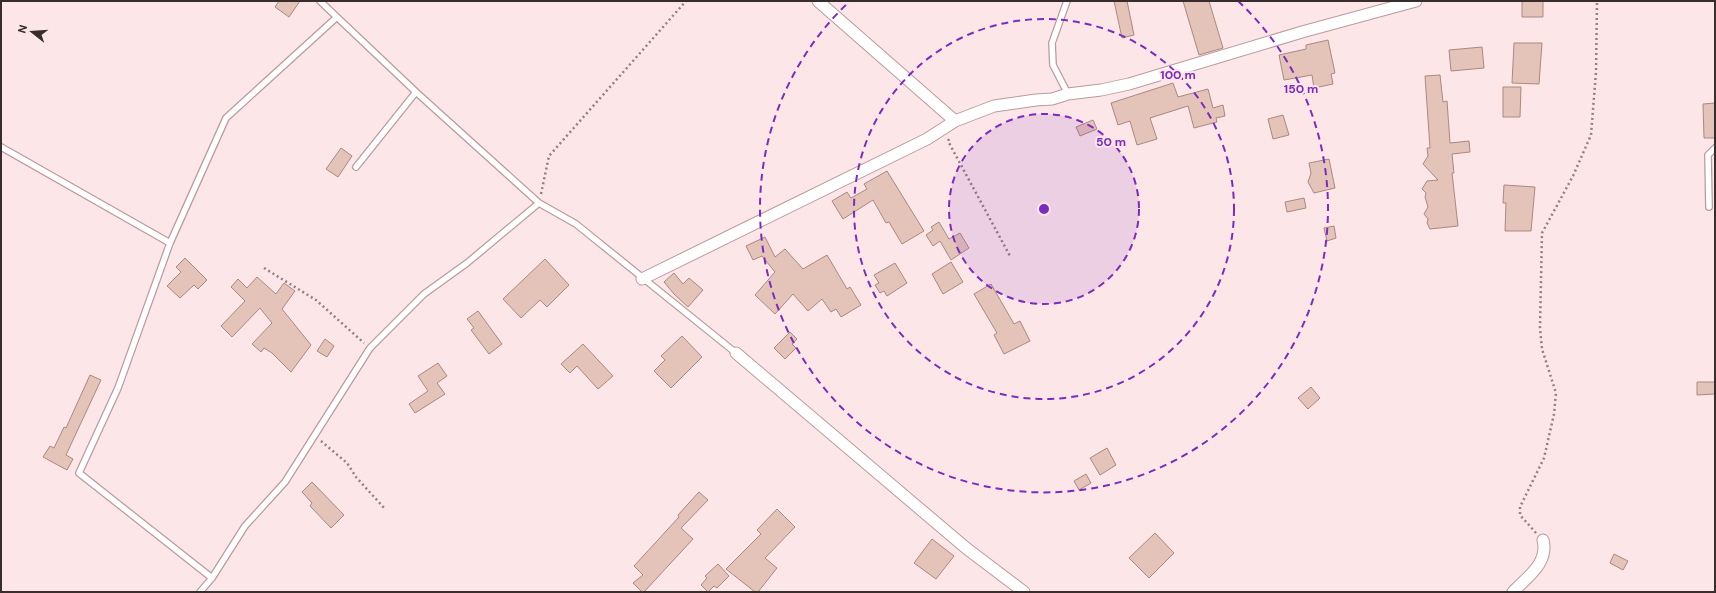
<svg xmlns="http://www.w3.org/2000/svg" width="1716" height="593" font-family="'DM Sans',sans-serif">
	<style>
		.building { fill: #e4c3b9; stroke: #a98980 }
		.lines { fill: none; stroke-linecap: round; stroke-linejoin: round }
		.service-casing { stroke: #bc9a9d; stroke-width: 8 }
		.minor-casing { stroke: #bc9a9d; stroke-width: 13 }
		.path { stroke: #918081; stroke-width: 2.5; stroke-dasharray: 2 3; stroke-linecap: butt }
		.service { stroke: #fff; stroke-width: 5.5 }
		.minor { stroke: #fff; stroke-width: 11 }
		.ring { fill: none; stroke: #7b2cbf; stroke-width: 2; stroke-dasharray: 7 5 }
		.centre { fill: #7b2cbf; stroke: #fce6e8; stroke-width: 2 }
		.ring-label { font-size: 12px; text-anchor: middle; font-weight: bold; fill: #7b2cbf; stroke: #fce6e8; stroke-width: 4; stroke-linejoin: round; paint-order: stroke }
	</style>
	<rect width="100%" height="100%" fill="#fce6e8"/>
	<!-- building -->
	<path class="building" d="M279 1H300L289 17 275 7Z
		M1114 1H1127L1134 35 1122 38Z
		M1183 1H1209L1223 48 1199 55Z
		M1522 1H1543V17H1522Z
		M1328 40 1335 73 1331 74 1333 84 1314 88 1312 75 1284 80 1279 55 1306 49V45Z
		M1514 43H1542L1539 84 1512 83Z
		M1482 47 1484 68 1451 71 1449 50Z
		M1440 75 1443 102 1447 101 1450 143 1469 141 1470 152 1452 154 1454 173H1452L1458 226 1430 229 1427 223 1428 219 1424 214 1428 207 1425 197 1426 193 1422 189 1427 181 1438 180 1423 164 1428 156 1427 148H1430L1425 76Z
		M1173 83 1178 97 1208 89 1213 108 1223 105 1225 116 1216 118 1217 122 1194 128 1188 106 1150 118 1157 139 1137 145 1130 121 1118 125 1111 103Z
		M1503 87H1521L1520 117H1503Z
		M1715 103V138H1704L1703 104Z
		M1283 115 1289 135 1273 139 1268 119Z
		M1093 120 1097 129 1080 136 1076 127Z
		M341 148 352 156 338 177 326 169Z
		M1329 159 1335 188 1314 193 1308 182 1311 173 1309 163Z
		M887 171 924 231 902 244 889 222 886 223 873 200 843 219 832 201 847 192 851 198 867 189 864 184Z
		M1504 185 1535 187 1531 231H1505L1506 203H1503Z
		M1304 198 1306 208 1287 212 1285 202Z
		M939 222 949 239 960 233 969 248 951 260 940 241 933 246 926 235 933 230 931 227Z
		M1334 226 1336 238 1327 241 1324 228Z
		M765 237 775 257 785 249 803 269 827 255 847 289 850 287 861 305 841 317 836 309 831 312 822 299 808 311 793 294 775 314 755 295 775 272 762 256 753 260 746 246Z
		M185 258 207 280 198 289 194 285 180 298 167 286 181 272 176 267Z
		M545 259 569 285 547 307 540 300 521 318 503 299Z
		M951 262 963 282 943 294 932 274Z
		M895 263 907 283 887 296 884 291 880 293 875 285 879 283 874 275Z
		M674 273 683 284 689 278 703 290 688 307 674 294 664 282Z
		M257 277 276 294 284 283 295 291 282 309 311 345 291 372 272 353 264 348 261 352 252 344 272 323 260 308 232 337 221 326 245 301 231 287 238 279 247 288Z
		M991 284 1014 324 1020 321 1030 341 1004 354 994 335 997 333 974 294Z
		M478 311 502 344 489 354 471 330 474 328 467 319Z
		M790 332 797 339 792 344 796 348 785 359 774 348Z
		M682 336 702 357 671 388 654 371 665 360 661 356Z
		M325 339 334 346 327 357 317 351Z
		M583 344 613 376 598 389 577 366 570 373 561 364Z
		M438 363 447 376 437 383 445 394 415 413 409 404 428 391 418 376Z
		M90 375 101 380 66 455 73 459 67 470 43 457 50 446 54 448 64 427 66 428Z
		M1697 382H1715V394L1697 395Z
		M1311 387 1320 398 1308 409 1298 398Z
		M1107 448 1116 465 1100 475 1090 458Z
		M1086 474 1091 483 1079 490 1074 481Z
		M312 482 344 515 331 528 310 506 312 503 302 492Z
		M699 492 708 500 681 528 693 539 644 592H642L633 583 643 575 634 566 679 517 678 515Z
		M777 509 795 527 765 558 777 568 758 592H755L726 569 761 534 757 530Z
		M1155 533 1174 553 1149 578 1129 558Z
		M932 539 954 556 936 579 914 563Z
		M1614 554 1628 561 1623 570 1610 563Z
		M718 564 729 576 717 588 714 586 708 592 701 585 707 578 705 576Z"/>
	<g class="lines">
		<!-- service casing -->
		<g class="service-casing">
			<path id="service" d="M320 1 416 92 356 167
				M1067 1 1052 43 1053 65 1068 94
				M416 92 539 203 576 224 736 353
				M1 147 170 243
				M1709 207 1708 155 1715 148
				M212 578 79 473 118 388 170 243 226 118 337 17
				M200 592 212 578 245 526 285 482 370 348 424 294 467 263 539 203"/>
		</g>
		<!-- minor casing -->
		<g class="minor-casing">
			<path id="minor" d="M818 1 955 121
				M642 279 927 139 955 121 994 106 1036 100 1052 99 1068 94 1101 90 1129 84 1302 32 1416 1
				M736 353 966 548 1024 592
				M1513 592C1527 577 1549 563 1543 540"/>
		</g>
		<!-- path -->
		<path class="path" d="M949 139 948 141 1010 256
			M541 194 549 156 686 1
			M264 268 316 300 364 343
			M321 441 347 463 356 477 385 509
			M1536 533 1520 515V507L1544 458 1554 414 1556 393 1542 349 1540 328 1542 233 1573 176 1591 135 1596 72 1597 1"/>
		<!-- service -->
		<use href="#service" class="service"/>
		<!-- minor -->
		<use href="#minor" class="minor"/>
	</g>
	<!-- distance rings -->
	<circle cx="1044" cy="209" r="95" fill="#7b2cbf" fill-opacity=".12"/>
	<g class="ring">
		<circle cx="1044" cy="209" r="95"/>
		<circle cx="1044" cy="209" r="190"/>
		<path d="M1238 1A284 284 0 1 1 850 1"/>
	</g>
	<circle cx="1044" cy="209" r="6" class="centre"/>
	<g class="ring-label">
		<text x="1178" y="79">100 m</text>
		<text x="1301" y="93">150 m</text>
		<text x="1111" y="146">50 m</text>
	</g>
	<!-- border -->
	<rect width="1716" height="593" fill="none" stroke="#392c2d" stroke-width="4"/>
	<!-- north arrow -->
	<g transform="translate(32 32) rotate(287)" stroke="#fce6e8" stroke-width="3" paint-order="stroke">
	<path d="M0-3L7 15L0 10L-7 15Z" fill="#392c2d"/>
	<text y="-6" font-size="11" font-weight="bold" text-anchor="middle" fill="#392c2d">N</text>
	</g>
</svg>
